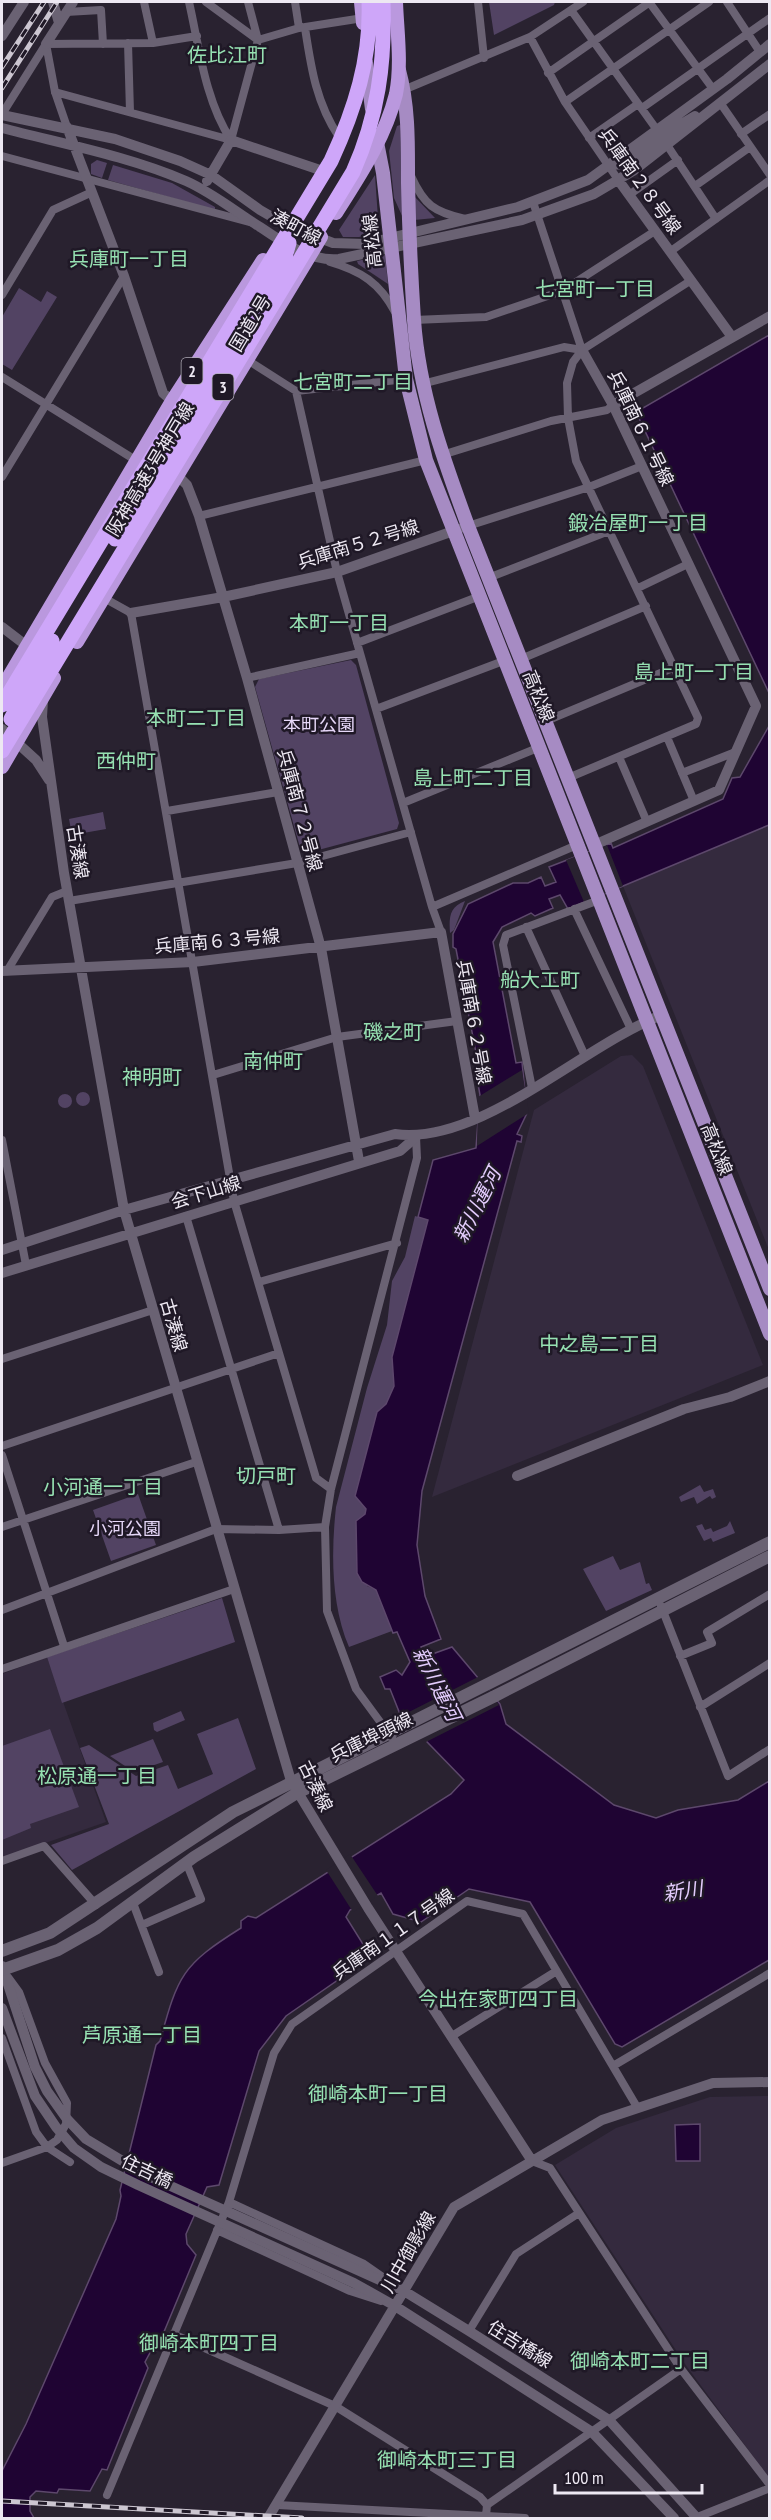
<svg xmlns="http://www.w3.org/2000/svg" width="771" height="2520" font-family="'PT Sans Narrow','Noto Sans JP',sans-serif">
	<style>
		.built { fill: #342a3e }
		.green { fill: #524363 }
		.water { fill: #1f0433; stroke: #5d486c; stroke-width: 1.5 }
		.pier { fill: #292230 }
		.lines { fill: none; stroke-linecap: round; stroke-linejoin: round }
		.minor { stroke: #6a6273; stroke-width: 8 }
		.tertiary { stroke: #6a6273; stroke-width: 10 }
		.secondary { stroke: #6a6273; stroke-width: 12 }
		.primary { stroke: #a68bc3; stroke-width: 14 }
		.trunk { stroke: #ba98de; stroke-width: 14 }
		.motorway { stroke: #cea6f9; stroke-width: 15 }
		.rail-casing { stroke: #ccc6d1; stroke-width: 5 }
		.rail { stroke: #1f1826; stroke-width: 3; stroke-dasharray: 9; stroke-linecap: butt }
		.labels { text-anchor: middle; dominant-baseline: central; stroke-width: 5; stroke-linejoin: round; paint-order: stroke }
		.shield { fill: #1f1826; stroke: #afaab5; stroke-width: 1.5 }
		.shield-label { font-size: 16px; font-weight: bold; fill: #ede8f2 }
		.street-label { font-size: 18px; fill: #ede8f2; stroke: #1f1826 }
		.park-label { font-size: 18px; fill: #e6d7f8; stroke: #1f1826 }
		.neighbourhood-label { font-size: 20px; fill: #96e1b2; stroke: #1f1826 }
		.water-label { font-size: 20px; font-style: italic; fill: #e3ccfd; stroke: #1f1826 }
	</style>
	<rect width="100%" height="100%" fill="#292230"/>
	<!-- built -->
	<path class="built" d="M769 825V1250L623 886Z
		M632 1055 643 1066 763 1365 432 1497 534 1110 621 1056Z
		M47 1657 106 1822 2 1858V1674Z
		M769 2096V2478L685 2364 555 2165 616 2128 710 2097Z"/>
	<!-- green -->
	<path class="green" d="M489 2H555L554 5 494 35Z
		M400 125 401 126 403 218 394 198 389 151 397 126Z
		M97 160 107 163 102 178 91 174V164Z
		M113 165 172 183 215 207V210L108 180Z
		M375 175 379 233 359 237H343L339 230Z
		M414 196 435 218 414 220Z
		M385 255 388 284 358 264 357 261Z
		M19 288 41 302 47 291 57 297 12 370 2 364V317Z
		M351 660 356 665 399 823 397 829 307 853 301 851 255 687 259 679Z
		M103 812 106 829 72 835 69 819Z
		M465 901 454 930 450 933C449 918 449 907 465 901Z
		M76 1099a7 7 0 1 1 14 0a7 7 0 1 1-14 0Z
		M58 1101a7 7 0 1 1 14 0a7 7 0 1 1-14 0Z
		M415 1216 428 1220 392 1357 394 1386 386 1404 377 1412 365 1514 367 1586 376 1590 392 1631 349 1647C331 1604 331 1553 336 1507L367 1388 387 1325 392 1281 405 1257Z
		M700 1485 704 1492 713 1489 716 1497 712 1499 710 1496 697 1504 694 1497 681 1502 679 1497Z
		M138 1494 156 1545 111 1561 93 1510Z
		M730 1521 735 1533 713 1542 711 1538 704 1541 696 1526 702 1524 705 1530 711 1528 713 1532 727 1526Z
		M613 1556 620 1570 640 1562 646 1584 649 1583 652 1590 606 1611 583 1569Z
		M222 1598 235 1642 62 1703 47 1657Z
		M181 1711 185 1720 157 1732 154 1730 153 1723Z
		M238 1718 256 1769 72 1870 51 1845 109 1824 80 1748 89 1745 136 1776 168 1765 178 1789 213 1774 197 1734Z
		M50 1729 79 1807 30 1824 31 1828 2 1840V1746Z
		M153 1739 163 1762 134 1772 110 1756Z"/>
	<!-- water -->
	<path class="water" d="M769 335V693L636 412Z
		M769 726V825L568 909 560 895 549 899 553 908 535 916 531 913 502 927 493 942 516 1063 522 1062 527 1113 517 1134 522 1136 521 1142 517 1141 422 1491 417 1545 425 1596 441 1639 421 1647 424 1657 452 1647 500 1704 506 1724 614 1805 656 1818 678 1810 738 1800 769 1781V1960L622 2047 615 2044 530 1902 469 1889 421 1922 393 1914 381 1893 350 1910 346 1917 371 1957 286 2016 259 2051 219 2185 207 2187 186 2234 187 2244 196 2255 156 2351 152 2349 145 2362 148 2368 107 2470 102 2469 90 2491 59 2489 57 2493 36 2491 30 2497V2511L34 2518H2V2471L26 2424 116 2219 121 2196 120 2190 156 2045 160 2041C178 1975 182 1965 241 1928V1921L248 1916 256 1918 451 1794 464 1780 400 1714 390 1689H385L380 1677 396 1670 402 1675 410 1662 397 1632 393 1633 376 1590 362 1582 357 1573 356 1521 365 1514 366 1509 355 1496 377 1412 386 1404 394 1386 392 1357 428 1220 418 1217 433 1160 476 1148 480 1095 475 1067 478 1063 456 949 453 947V934L468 904 513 883H528L541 877 545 886 556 882 549 867 611 843 613 848 723 799 732 778 740 777Z
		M700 2124V2161H676L675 2125Z"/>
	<!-- pier -->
	<path class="pier" d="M607 845 623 886 584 902 566 860Z
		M522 1070 529 1113 477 1146 478 1097Z
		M480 1676 499 1705 424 1743 399 1717Z
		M350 1854 378 1896 353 1912 326 1870Z"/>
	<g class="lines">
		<!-- minor -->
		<path class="minor" d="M144 2 153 43
			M189 2C199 46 205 101 231 140
			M206 2 258 40 299 28 363 18
			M295 2 299 28
			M478 2 484 58
			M649 2 713 89
			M727 2 760 52
			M571 10 657 130
			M66 12 101 10 103 44
			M305 28C311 67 316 103 339 137
			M530 37 565 102 619 181
			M128 43 130 112
			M46 44 153 43 197 36
			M46 44 55 92 67 127
			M548 73 650 2
			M401 91 530 37 583 2
			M55 92 231 140
			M565 102 709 2
			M721 104 770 175
			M642 108 770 18
			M2 114 46 44
			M741 134 770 114
			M589 138 638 104
			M231 140 258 40 248 2
			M667 145 716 219
			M2 156 253 223
			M411 176C424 205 434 212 465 219
			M695 186 750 147
			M629 195 678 160
			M533 202 582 350
			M671 251 770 180
			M330 262C361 271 380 283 395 312
			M2 295 53 210 90 193
			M414 320 486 317 562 291 655 231
			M249 361 296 391 406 379
			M2 377 137 461
			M422 384 564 347 582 350
			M296 391 337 572 432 907
			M442 455 551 421 607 410 613 405
			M2 477 124 276
			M199 516 426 460
			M468 526 589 487 642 466
			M488 578 609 531
			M638 588 688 564
			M104 598 131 613 234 1201 316 1478 331 1489
			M357 643 480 596
			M521 659 646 606
			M247 678 360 653
			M376 709 506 660
			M546 721 675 667
			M667 737 694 801
			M619 757 647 822
			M682 773 733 753
			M568 778 696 724 698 718 576 461 568 418 567 383 573 362 582 350 690 281
			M403 803 540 747
			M167 811 278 792
			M69 901 297 863 411 832
			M574 909 630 1027
			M526 927 585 1056
			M441 932 432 907 577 845
			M7 971 52 897 67 891
			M213 1075 337 1037 457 1021
			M532 1088 503 945 506 935 599 900
			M2 1140 26 1265
			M186 1216 279 1530
			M259 1282 397 1243
			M2 1359 153 1310
			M2 1446 279 1353
			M2 1455 64 1646
			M2 1527 196 1462
			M661 1606 728 1776 770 1749
			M2 1610 216 1529 279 1530 325 1527
			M680 1656 712 1643 707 1632 770 1594
			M2 1669 234 1589
			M700 1707 770 1663
			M392 1738 356 1689 327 1611 325 1527 331 1489 417 1158 416 1137
			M2 1861 44 1846 96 1905
			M133 1903 159 1972
			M142 1925 201 1899 186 1862
			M452 2036 555 1972
			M2 2038 36 2132 47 2147 70 2162
			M613 2066 770 1973
			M532 2161 550 2168 681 2369 770 2485
			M2 2163 47 2147 57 2140 66 2124 67 2103 45 2063 19 1992 8 1977
			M229 2202 364 2264 387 2280
			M217 2230 350 2291 381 2301
			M469 2331 516 2254 579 2213
			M173 2334 335 2406 480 2497 487 2505
			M107 2495 229 2202 274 2053 292 2024 467 1901 523 1914 637 2107
			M277 2505 486 2516 487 2505 681 2369
			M486 2516 525 2518
			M695 2518 770 2488"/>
		<!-- tertiary -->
		<path class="tertiary" d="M53 2 59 23
			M2 36 24 2
			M46 44 73 2
			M2 115 115 139 180 161 211 175 260 210 286 225 333 243 365 244 518 207 588 180 727 79 770 44
			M67 127 124 276 163 393 172 401
			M2 128C63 144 128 156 186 181 213 193 236 212 260 227 282 242 311 262 339 259L522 220 594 194 633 171 770 64
			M609 165 627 164 668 132 695 116
			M622 177 619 181 732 337
			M207 181 231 140 320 170
			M582 350 613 405 756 706 719 790 594 845
			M613 405 770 316
			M179 477 187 485 199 516 247 678 321 948 359 1161
			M131 613 223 597 337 572 459 529
			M2 627 32 650
			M43 700 42 717 64 873 124 1210 291 1781 368 1908 532 2161
			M2 729 36 760 49 780
			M2 971 193 962 441 932 475 1118
			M2 1250 124 1210 395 1134C480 1146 583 1045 662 1015
			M2 1273 400 1151 416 1137
			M517 1476 684 1409 730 1397 770 1381
			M2 1966 35 2067 47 2091 67 2119 86 2139 144 2174 404 2291 469 2331 609 2420 697 2518
			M2 2008 35 2096 56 2127 74 2148 101 2167 138 2185 354 2283 395 2306 592 2432 674 2518
			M268 2518 454 2207 602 2120 713 2083 770 2082"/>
		<!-- secondary -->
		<path class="secondary" d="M2 1951 50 1933 233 1812 770 1542
			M2 1970 58 1950 97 1928 194 1857 297 1793 495 1696 770 1556"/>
		<!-- primary -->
		<path class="primary" d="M366 63 372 109
			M399 70C409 107 408 146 408 183 409 229 411 274 414 320 419 392 443 458 468 526L770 1289
			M376 137 383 173 406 379 426 460 770 1334"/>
		<!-- trunk -->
		<path class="trunk" d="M361 2 363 23
			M336 213C360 175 385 138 396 94 402 64 397 31 396 2
			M77 642 321 237
			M2 688 172 401 263 260
			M2 767 54 678"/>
		<!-- motorway -->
		<path class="motorway" d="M265 294 283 264 289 243
			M115 539 264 296 284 283
			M2 705 331 161C355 109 371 59 369 2
			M11 719 52 641
			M2 751 353 172C378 116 385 63 383 2"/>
		<!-- rail casing -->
		<g class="rail-casing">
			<path id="rail" d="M2 67 44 2
				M2 88 57 2
				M2 2501 302 2518"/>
		</g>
		<!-- rail -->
		<use href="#rail" class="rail"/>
	</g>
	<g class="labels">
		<!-- shield labels -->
		<g class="shield">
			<rect x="181.5" y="358" width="21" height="26" rx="4.5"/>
			<rect x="212.5" y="374" width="21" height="26" rx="4.5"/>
		</g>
		<g class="shield-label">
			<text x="192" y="371">2</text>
			<text x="223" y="387">3</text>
		</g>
		<!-- street labels -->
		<g class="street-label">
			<text transform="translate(640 181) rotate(54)">兵庫南２８号線</text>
			<text transform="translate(296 227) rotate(28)">湊町線</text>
			<text transform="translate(372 241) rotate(-96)">高松線</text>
			<text transform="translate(250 323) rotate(-59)">国道2号</text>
			<text transform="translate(641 428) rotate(64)">兵庫南６１号線</text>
			<text transform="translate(150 469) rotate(-59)">阪神高速3号神戸線</text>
			<text transform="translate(358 544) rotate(-17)">兵庫南５２号線</text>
			<text transform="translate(539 696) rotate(68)">高松線</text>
			<text transform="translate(300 810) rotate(75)">兵庫南７２号線</text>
			<text transform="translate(78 852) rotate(81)">古湊線</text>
			<text transform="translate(217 941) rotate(-5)">兵庫南６３号線</text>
			<text transform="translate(474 1022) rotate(80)">兵庫南６２号線</text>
			<text transform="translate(717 1149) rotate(68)">高松線</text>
			<text transform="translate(206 1192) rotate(-17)">会下山線</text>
			<text transform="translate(174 1325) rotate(74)">古湊線</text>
			<text transform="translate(371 1737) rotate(-26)">兵庫埠頭線</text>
			<text transform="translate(316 1786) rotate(64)">古湊線</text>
			<text transform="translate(393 1934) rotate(-35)">兵庫南１１７号線</text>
			<text transform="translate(147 2171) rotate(25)">住吉橋</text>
			<text transform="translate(408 2252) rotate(-60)">川中御影線</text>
			<text transform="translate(520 2344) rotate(32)">住吉橋線</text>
		</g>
		<!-- park labels -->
		<g class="park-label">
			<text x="319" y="724">本町公園</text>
			<text x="125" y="1528">小河公園</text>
		</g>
		<!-- neighbourhood labels -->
		<g class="neighbourhood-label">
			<text x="227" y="55">佐比江町</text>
			<text x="129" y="259">兵庫町一丁目</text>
			<text x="595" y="289">七宮町一丁目</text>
			<text x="353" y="382">七宮町二丁目</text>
			<text x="638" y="523">鍛冶屋町一丁目</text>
			<text x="339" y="623">本町一丁目</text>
			<text x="694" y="672">島上町一丁目</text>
			<text x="196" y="718">本町二丁目</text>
			<text x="126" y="761">西仲町</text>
			<text x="473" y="778">島上町二丁目</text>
			<text x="540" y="980">船大工町</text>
			<text x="393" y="1032">磯之町</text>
			<text x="273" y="1061">南仲町</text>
			<text x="152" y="1077">神明町</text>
			<text x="599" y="1344">中之島二丁目</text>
			<text x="266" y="1476">切戸町</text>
			<text x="103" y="1487">小河通一丁目</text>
			<text x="97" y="1776">松原通一丁目</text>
			<text x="498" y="1999">今出在家町四丁目</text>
			<text x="142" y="2035">芦原通一丁目</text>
			<text x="378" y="2094">御崎本町一丁目</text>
			<text x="209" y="2343">御崎本町四丁目</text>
			<text x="640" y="2361">御崎本町二丁目</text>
			<text x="447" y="2460">御崎本町三丁目</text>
		</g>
		<!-- water labels -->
		<g class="water-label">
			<text transform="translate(477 1205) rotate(-63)">新川運河</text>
			<text transform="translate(437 1684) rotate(63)">新川運河</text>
			<text transform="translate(683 1891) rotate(-9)">新川</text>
		</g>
	</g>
	<!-- border -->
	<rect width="771" height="2520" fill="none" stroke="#ede8f2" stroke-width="6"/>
	<!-- scale -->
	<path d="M555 2484v9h147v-9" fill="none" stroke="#ede8f2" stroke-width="3"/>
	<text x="564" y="2484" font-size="18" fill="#ede8f2" stroke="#1f1826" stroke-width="4.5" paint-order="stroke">100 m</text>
</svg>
